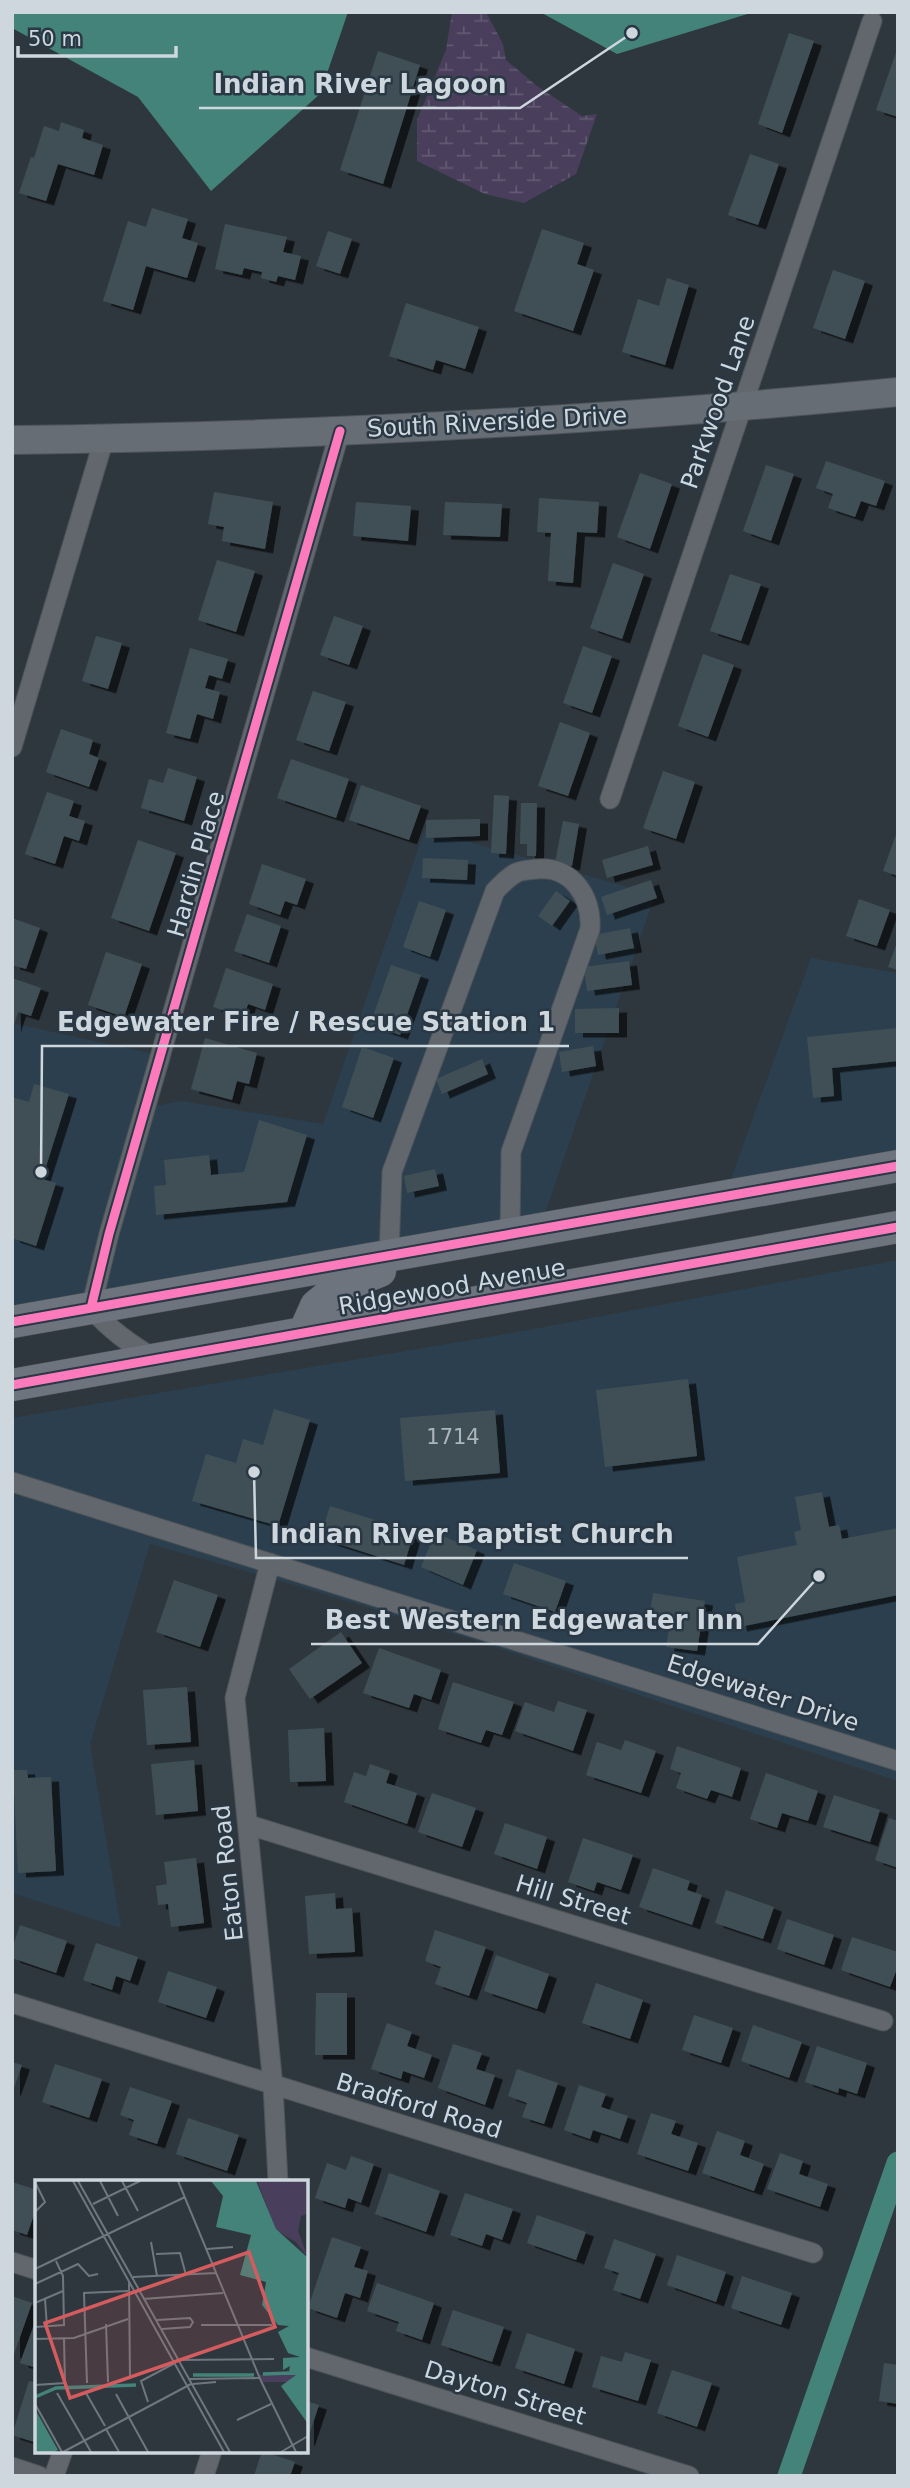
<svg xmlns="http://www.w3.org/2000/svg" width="910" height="2488" font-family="'DejaVu Sans',sans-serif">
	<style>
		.built { fill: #2c3f4e }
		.wetland { fill: url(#wetland-marsh) }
		.water { fill: #438379 }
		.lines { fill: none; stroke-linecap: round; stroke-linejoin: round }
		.canal { stroke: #438379; stroke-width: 23 }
		.building { fill: #3f5055; filter: url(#shadow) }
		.street-casing { stroke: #4c5359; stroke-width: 21 }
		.secondary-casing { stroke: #4c5359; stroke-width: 30 }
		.primary-casing { stroke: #4c5359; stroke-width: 33 }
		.street { stroke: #61676c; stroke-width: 19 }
		.secondary { stroke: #676d75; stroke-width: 28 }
		.primary { stroke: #6e747e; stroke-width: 32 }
		.cycleway-casing { stroke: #293844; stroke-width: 13 }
		.cycleway { stroke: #fd7abc; stroke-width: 9 }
		.labels { text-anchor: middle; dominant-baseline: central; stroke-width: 5; stroke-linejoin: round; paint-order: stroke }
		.number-label { font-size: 21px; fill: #aab5bc }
		.street-label { font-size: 24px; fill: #ced7de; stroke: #293844 }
		.inset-river { fill: none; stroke: #438379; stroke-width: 3.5 }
		.inset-road { fill: none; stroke: #6f777e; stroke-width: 2 }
		.view { fill: #d45c5f; fill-opacity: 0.15; stroke: #d45c5f; stroke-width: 3.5 }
		.inset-edge { fill: none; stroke: #ced7de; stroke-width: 3.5 }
		.leader { fill: none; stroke: #ced7de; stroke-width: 2.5 }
		.callout-dot { fill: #ced7de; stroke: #293844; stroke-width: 2.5 }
		.callout-label { font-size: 26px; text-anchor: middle; font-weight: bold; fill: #ced7de; stroke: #293844; stroke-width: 5; stroke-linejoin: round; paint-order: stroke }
	</style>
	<defs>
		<pattern id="wetland-marsh" width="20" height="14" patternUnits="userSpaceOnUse" patternTransform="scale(1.75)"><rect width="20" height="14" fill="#493e5b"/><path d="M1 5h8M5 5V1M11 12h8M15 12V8" fill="none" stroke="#625972"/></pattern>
		<filter id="shadow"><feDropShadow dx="8" dy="4.5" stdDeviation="0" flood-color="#0009"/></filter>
	</defs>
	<rect width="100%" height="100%" fill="#2f373e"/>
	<!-- built -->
	<path class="built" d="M425 829 655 895 544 1216 12 1307V1023L172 1058 156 1106 181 1101 323 1124Z
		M811 958 898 973V1154L729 1184Z
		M898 1260V1781L474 1640 291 1584 150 1544 90 1744 121 1928 12 1893V1418L523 1331Z"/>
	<!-- wetland -->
	<path class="wetland" d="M452 12H486L503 44 506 60 537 86 582 116 597 114 576 174 524 203 485 194 417 161V120L446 50Z"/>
	<!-- water -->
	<path class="water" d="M12 12H348L320 94 211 191 138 97 12 28Z
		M540 12H754L617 54Z"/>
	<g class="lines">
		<!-- canal -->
		<path class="canal" d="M789 2476 898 2163"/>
	</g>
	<!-- building -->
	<path class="building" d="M789 33 814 41 782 133 758 124Z
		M898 47V117L876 110Z
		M378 51 420 65 383 184 340 170Z
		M61 122 84 130 82 138 103 145 94 175 58 164 46 201 19 193 31 157 34 158 44 126 59 131Z
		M750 154 779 164 758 225 728 215Z
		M152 208 188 219 182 238 198 243 187 278 146 266 133 310 103 301 128 221 146 227Z
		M225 224 287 237 283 252 301 256 295 280 278 276 276 282 261 278 262 272 244 268 242 275 215 269Z
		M542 229 584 243 577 264 594 270 573 331 514 311Z
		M328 231 352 239 340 274 316 266Z
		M833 270 865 281 845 339 813 328Z
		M667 278 689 285 665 365 622 352 638 299 659 306Z
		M406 303 479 327 465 369 436 360 433 370 389 356Z
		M826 461 885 481 876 506 861 501 855 517 828 508 833 494 816 488Z
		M766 465 794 474 771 541 743 531Z
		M640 473 672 484 650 549 617 537Z
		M214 492 273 502 265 549 222 541 224 527 208 524Z
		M539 498 599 502 597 533 577 532 573 583 548 581 551 533 537 532Z
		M356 502 411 506 408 541 353 536Z
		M445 502 502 504 500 537 443 535Z
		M217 560 255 571 236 632 198 620Z
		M613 563 644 574 622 639 590 628Z
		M730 574 761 584 741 641 710 631Z
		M334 616 363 626 349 665 320 655Z
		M96 636 122 643 108 689 82 681Z
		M583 646 612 656 592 713 563 703Z
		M190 648 228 659 222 679 209 675 205 688 220 692 213 719 197 714 190 739 166 733Z
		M703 654 734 665 708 737 678 726Z
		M313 691 346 702 329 751 296 740Z
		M560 722 590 733 568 796 538 786Z
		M61 729 93 740 89 754 99 758 89 787 46 772Z
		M291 759 349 779 336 818 277 798Z
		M168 768 197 777 184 821 141 808 149 779 163 783Z
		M663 771 695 782 676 839 643 828Z
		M361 785 421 806 409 840 349 820Z
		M47 792 74 801 69 816 85 821 79 841 64 836 55 864 25 854Z
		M494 795 509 796 506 854 491 853Z
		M521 803H537L536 856H527V844H520Z
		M480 819V836L426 838V820Z
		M563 821 579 824 572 866 555 863Z
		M898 829V876L883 871Z
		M138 840 176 853 149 931 111 918Z
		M648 846 653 865 607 878 602 860Z
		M423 858 468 860 467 880 422 878Z
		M262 864 306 879 297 905 285 901 280 915 249 904Z
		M651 880 657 898 607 915 601 897Z
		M556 891 570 901 552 926 538 916Z
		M859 899 890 910 877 946 846 936Z
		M419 901 446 910 430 957 403 947Z
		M247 914 281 926 269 963 234 951Z
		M12 918 40 928 26 969 12 965Z
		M630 928 634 948 598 955 594 935Z
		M898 940V970L888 967Z
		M106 952 142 964 124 1017 88 1005Z
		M629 961 632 985 587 991 584 967Z
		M391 965 421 975 400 1035 370 1025Z
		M226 968 273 984 265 1010 248 1004 244 1017 213 1007Z
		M12 978 41 988 31 1016 18 1012 13 1028Z
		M619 1008V1033H575V1009Z
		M898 1028V1061L832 1068 834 1096 813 1098 807 1037Z
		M205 1038 257 1053 249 1084 237 1081 232 1100 191 1089Z
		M593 1046 596 1066 562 1072 559 1052Z
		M362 1047 394 1058 373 1118 342 1107Z
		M482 1059 488 1074 442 1094 436 1079Z
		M34 1084 69 1094 42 1179 56 1183 36 1246 12 1238V1097L29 1102Z
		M259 1120 307 1135 287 1202 156 1215 154 1186 166 1185 164 1160 209 1155 211 1175 244 1172Z
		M435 1169 439 1186 407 1193 404 1176Z
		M688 1379 697 1456 605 1467 596 1390Z
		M274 1409 310 1420 278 1526 192 1501 206 1454 236 1463 243 1439 263 1445Z
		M495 1410 500 1473 405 1481 400 1418Z
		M822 1492 829 1527 839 1525 842 1539 898 1528V1595L739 1627 735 1604 745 1602 737 1557 797 1545 794 1532 801 1530 795 1497Z
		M330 1506 414 1532 404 1565 320 1538Z
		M435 1533 477 1550 463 1585 421 1567Z
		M514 1563 566 1581 555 1612 503 1594Z
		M174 1580 218 1595 200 1647 156 1632Z
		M653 1593 705 1601 697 1651 666 1647 669 1628 648 1624Z
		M341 1632 362 1663 310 1699 289 1669Z
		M379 1648 441 1670 431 1700 414 1694 409 1708 363 1693Z
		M453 1682 514 1702 502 1735 486 1730 481 1743 438 1729Z
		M187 1687 191 1742 147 1745 143 1690Z
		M558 1701 587 1710 573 1751 515 1731 525 1702 554 1712Z
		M324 1728 326 1781 290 1782 288 1730Z
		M625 1740 656 1751 641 1793 586 1775 597 1742 621 1750Z
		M677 1746 741 1768 732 1797 711 1790 707 1799 676 1788 681 1773 670 1769Z
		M194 1760 198 1811 156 1815 151 1764Z
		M370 1764 390 1771 386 1783 417 1793 407 1824 344 1802 354 1772 366 1776Z
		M13 1770H27L28 1778 51 1777 56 1871 18 1873Z
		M766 1773 818 1791 808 1821 782 1813 777 1828 750 1819Z
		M432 1793 476 1808 462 1847 418 1832Z
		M834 1795 880 1810 870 1842 823 1827Z
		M889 1818 898 1821V1868L875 1860Z
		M505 1823 547 1837 537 1869 494 1854Z
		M583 1838 633 1855 621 1890 597 1882 594 1891 568 1882Z
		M196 1858 204 1923 171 1927 168 1904 158 1905 156 1886 167 1884 164 1862Z
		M653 1868 690 1881 687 1890 702 1895 692 1925 639 1907Z
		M726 1890 774 1907 763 1939 715 1923Z
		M335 1893 336 1909 352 1908 355 1952 309 1954 305 1896Z
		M787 1919 834 1935 824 1965 777 1949Z
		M20 1925 67 1941 56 1973 12 1958V1949Z
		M435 1930 486 1947 469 1996 435 1984 441 1967 425 1961Z
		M852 1937 898 1952V1966L890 1987 841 1970Z
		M96 1943 138 1957 130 1981 116 1976 112 1990 83 1980Z
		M496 1955 549 1974 537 2009 484 1991Z
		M168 1971 217 1987 206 2018 158 2002Z
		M596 1983 643 2000 630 2039 582 2023Z
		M316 1993H347V2055H315Z
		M694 2015 733 2028 721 2063 682 2050Z
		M387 2023 412 2032 407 2046 432 2055 424 2078 403 2071 401 2079 371 2069Z
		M753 2025 802 2042 789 2078 741 2061Z
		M453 2044 482 2053 476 2069 495 2075 485 2105 438 2088Z
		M817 2046 867 2063 857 2094 839 2088 838 2093 805 2082Z
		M12 2062 22 2065 13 2091H12Z
		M55 2064 102 2079 89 2118 42 2102Z
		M517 2069 558 2083 544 2124 522 2117 527 2103 508 2096Z
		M579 2085 606 2094 601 2107 628 2116 620 2139 593 2130 590 2139 564 2130Z
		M130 2087 172 2101 157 2144 129 2135 134 2120 120 2115Z
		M651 2113 676 2121 671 2134 698 2143 688 2171 637 2154Z
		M188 2118 239 2135 227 2171 176 2154Z
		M717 2131 745 2141 740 2155 764 2164 754 2191 702 2173Z
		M780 2153 803 2161 799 2174 828 2184 820 2207 767 2189Z
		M351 2156 374 2164 361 2203 348 2198 345 2208 315 2198 327 2163 346 2170Z
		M389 2173 440 2191 426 2232 375 2214Z
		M12 2182 37 2190V2206L27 2235 12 2230Z
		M465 2193 513 2209 502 2240 486 2234 482 2246 450 2235Z
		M537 2215 586 2232 576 2260 527 2243Z
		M332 2237 361 2247 354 2267 368 2271 360 2298 345 2293 337 2318 308 2308Z
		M614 2239 656 2254 640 2299 613 2290 619 2273 604 2268Z
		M677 2255 726 2272 716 2302 667 2285Z
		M742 2276 792 2293 781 2325 731 2308Z
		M377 2283 434 2303 422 2340 396 2331 399 2322 367 2311Z
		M12 2296 32 2303 14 2354 12 2353Z
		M453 2310 504 2327 492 2362 441 2345Z
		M37 2317V2368L20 2363Z
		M527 2333 575 2349 564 2384 515 2368Z
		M625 2352 651 2360 638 2401 592 2387 601 2356 622 2362Z
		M884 2363 898 2365V2404L879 2401Z
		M672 2370 712 2383 697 2427 657 2413Z
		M29 2381 37 2383V2443L12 2435Z
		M306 2401 319 2405 307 2441H306Z
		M262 2451 295 2462 290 2476H254Z"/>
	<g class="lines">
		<!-- street casing -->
		<g class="street-casing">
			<path id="street" d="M12 747 104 439
				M610 799 872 21
				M389 1256 392 1172 495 891C501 885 508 877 516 873 521 870 530 870 537 869 572 866 592 897 590 929L511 1152 510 1234
				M155 1359C130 1344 110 1330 91 1308L109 1234 340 431
				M12 1482 898 1761
				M270 1563 235 1698 273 2086 278 2182
				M249 1825 883 2021
				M12 2003 813 2253
				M12 2262 37 2270
				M306 2357 689 2476
				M12 2467 39 2476
				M54 2476 63 2451
				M204 2476 212 2451"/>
		</g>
		<!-- secondary casing -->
		<g class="secondary-casing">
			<path id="secondary" d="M12 440C308 436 604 421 898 392"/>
		</g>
		<!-- primary casing -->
		<g class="primary-casing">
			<path id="primary" d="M12 1322 898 1166
				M304 1333 316 1306 338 1288 380 1271
				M12 1385 898 1227"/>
		</g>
		<!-- street -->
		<use href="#street" class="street"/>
		<!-- secondary -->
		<use href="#secondary" class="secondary"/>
		<!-- primary -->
		<use href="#primary" class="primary"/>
		<!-- cycleway casing -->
		<g class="cycleway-casing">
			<path id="cycleway" d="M91 1308 109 1234 340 431
				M12 1322 898 1166
				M12 1385 898 1227"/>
		</g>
		<!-- cycleway -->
		<use href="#cycleway" class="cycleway"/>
	</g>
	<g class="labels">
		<!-- number labels -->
		<g class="number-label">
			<text x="453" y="1437">1714</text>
		</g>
		<!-- street labels -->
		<g class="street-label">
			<text transform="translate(718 402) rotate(-71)">Parkwood Lane</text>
			<text transform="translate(497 422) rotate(-3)">South Riverside Drive</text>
			<text transform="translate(196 864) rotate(-74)">Hardin Place</text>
			<text transform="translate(452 1287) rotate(-10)">Ridgewood Avenue</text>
			<text transform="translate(763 1693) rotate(18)">Edgewater Drive</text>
			<text transform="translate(228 1873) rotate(-96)">Eaton Road</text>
			<text transform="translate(573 1900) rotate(17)">Hill Street</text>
			<text transform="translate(419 2106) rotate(17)">Bradford Road</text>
			<text transform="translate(505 2393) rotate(17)">Dayton Street</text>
		</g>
	</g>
	<!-- overview -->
	<g transform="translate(35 2180)">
		<rect width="273" height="273" fill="#2f373e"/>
		<path d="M222 1H273V34L266 36 263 51 273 78 261 62 241 50Z" fill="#493e5b"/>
		<path d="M273 193 252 202H227L224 195Z" fill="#493e5b"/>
		<path d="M176 1H221L241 49 273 78V244L246 206 261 195H226L254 192 255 186 248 190V178L265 177 253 173 243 152 254 146 243 145 227 125 231 102 205 95 216 55 181 47 188 16ZM0 229 23 270 19 272H0Z" fill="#438379"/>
		<path class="inset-river" d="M228 194 255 193M158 195H219M0 217 21 208 101 205"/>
		<path class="inset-road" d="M38 1 189 272M43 1 195 272M65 1 83 36M87 1 103 31M143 1 226 201 261 272M0 2 10 22 0 32M58 24 105 1M116 62 122 96M172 69 198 67M121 74 145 73 151 95M0 89 150 17M98 97 181 93M94 101 95 199M0 104 43 84 54 96 63 94M10 119 12 147M108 119 188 113M0 123 28 111M122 140 155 138 158 142 155 147 127 149M71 144 73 202M166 145H237M0 147 29 145 28 96 21 81M0 159 39 158 93 139M144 180 239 179M155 199 224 198M52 203 49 113 93 111M158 204 181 202M0 205 30 203 29 159M22 213 56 272M51 213 70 246M81 214 113 272M113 222 106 201 140 183M0 224 27 272M202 240 236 224M71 249 84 272M28 272 156 204M246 272 273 256"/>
		<path class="view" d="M214 72 240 147 35 218 10 143Z"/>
		<rect width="273" height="273" class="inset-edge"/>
	</g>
	<!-- callouts -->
	<path class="leader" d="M632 33L520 108H199M41 1172L42 1046H569M254 1472L256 1558H688M819 1576L758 1644H311"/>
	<g class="callout-dot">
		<circle cx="632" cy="33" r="7"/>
		<circle cx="41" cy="1172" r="7"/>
		<circle cx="254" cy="1472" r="7"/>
		<circle cx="819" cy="1576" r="7"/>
	</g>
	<g class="callout-label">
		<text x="360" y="93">Indian River Lagoon</text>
		<text x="306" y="1031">Edgewater Fire / Rescue Station 1</text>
		<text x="472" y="1543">Indian River Baptist Church</text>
		<text x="534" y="1629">Best Western Edgewater Inn</text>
	</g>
	<!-- border -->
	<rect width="910" height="2488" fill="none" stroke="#ced7de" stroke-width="28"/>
	<!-- scale -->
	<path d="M18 46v10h158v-10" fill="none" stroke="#ced7de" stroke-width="3.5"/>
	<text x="28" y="46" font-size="21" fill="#ced7de" stroke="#293844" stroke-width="5" paint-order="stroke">50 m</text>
</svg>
